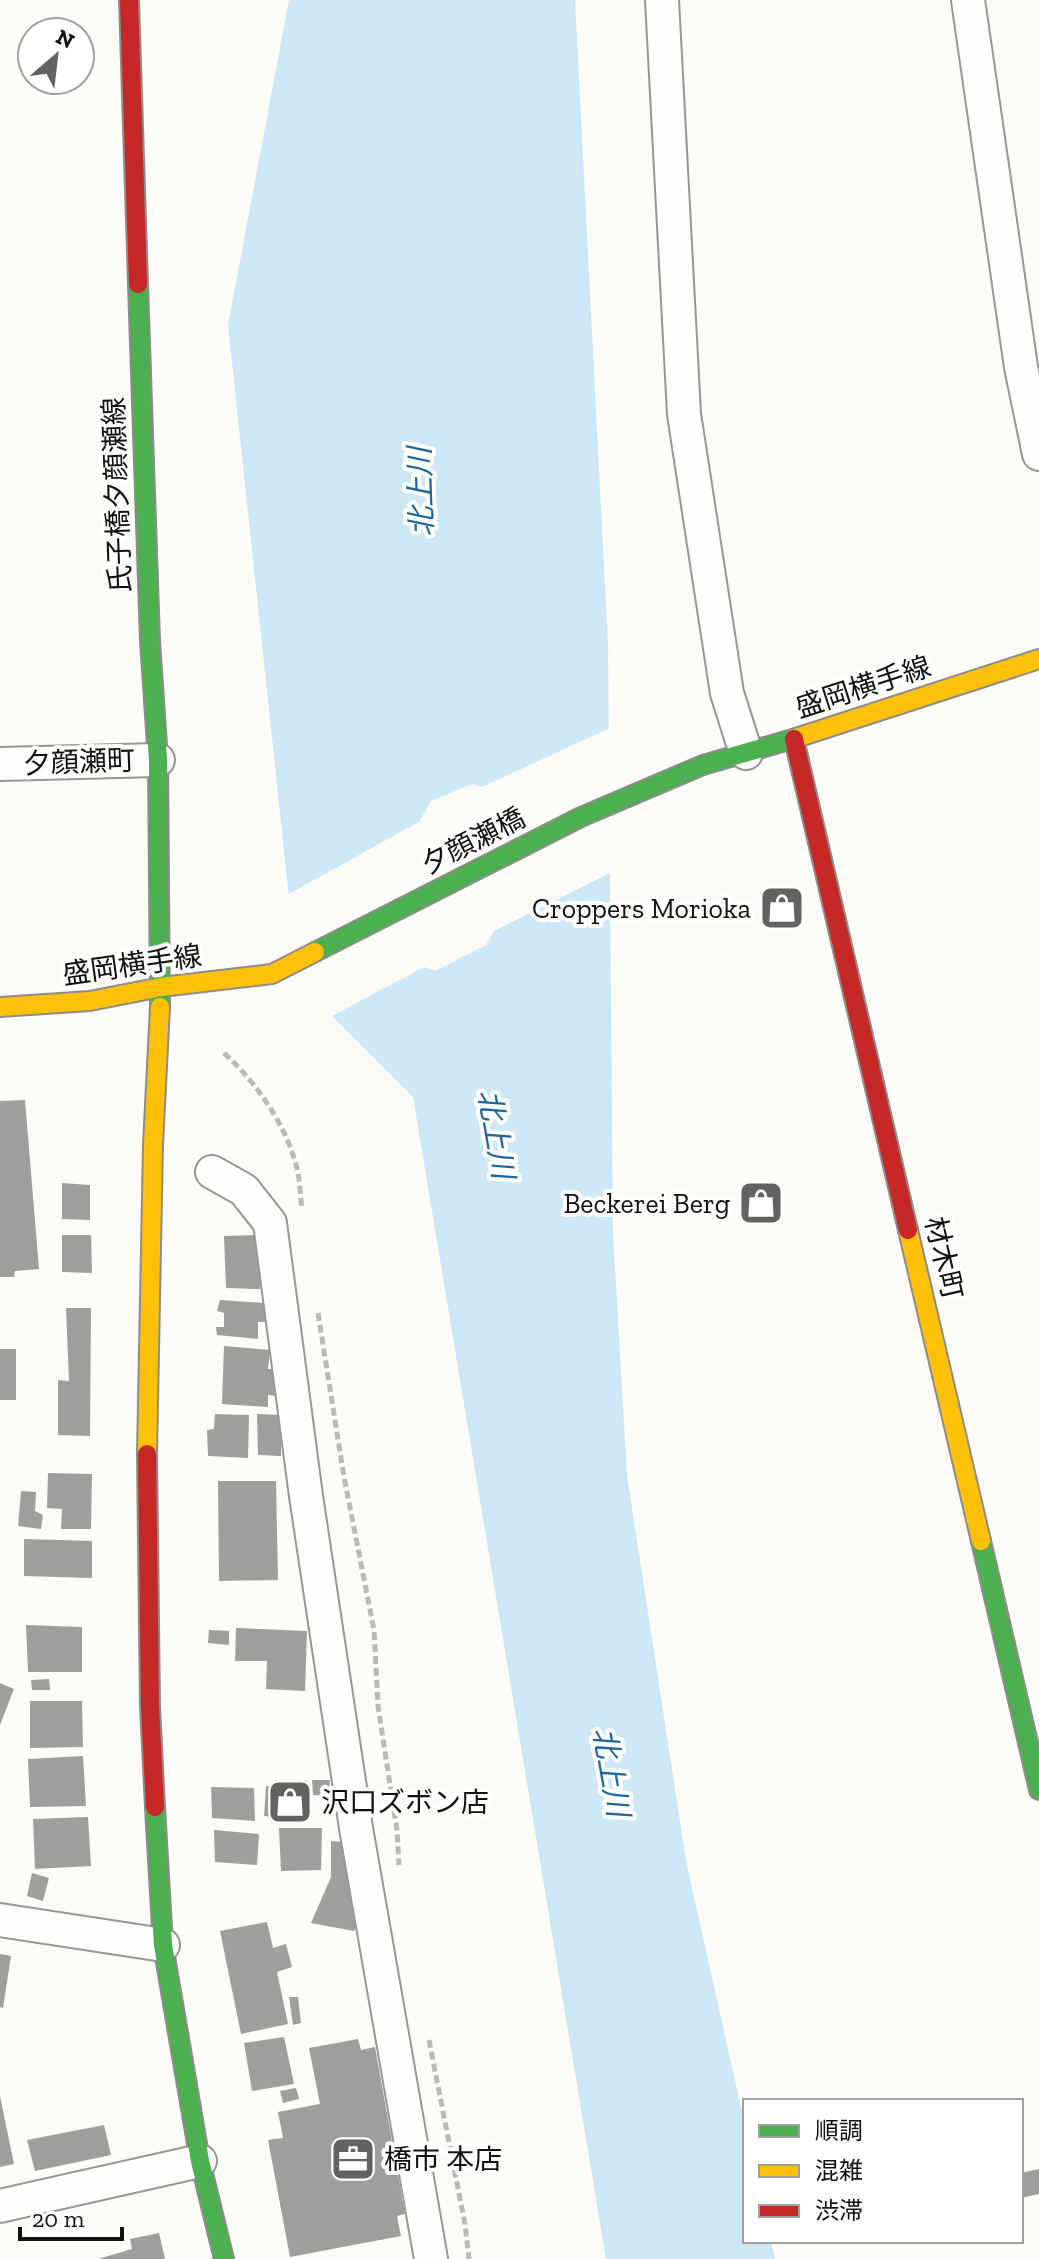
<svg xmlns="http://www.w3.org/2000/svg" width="1039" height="2259" font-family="'Zilla Slab','Noto Sans JP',serif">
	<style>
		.water { fill: #cee7f5 }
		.pier { fill: #fcfbf7 }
		.building { fill: #a09e9c }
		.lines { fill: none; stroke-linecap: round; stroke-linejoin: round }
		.street-casing { stroke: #969694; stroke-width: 36 }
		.fast-casing { stroke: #8d8c8b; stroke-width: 22 }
		.slow-casing { stroke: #8d8c8b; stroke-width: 22 }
		.jam-casing { stroke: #8d8c8b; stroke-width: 22 }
		.path { stroke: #b9b9b8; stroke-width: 5; stroke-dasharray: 8 4; stroke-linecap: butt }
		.street { stroke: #fffefe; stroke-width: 32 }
		.fast { stroke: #4caf50; stroke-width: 18 }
		.slow { stroke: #ffc107; stroke-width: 18 }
		.jam { stroke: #c62828; stroke-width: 18 }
		.labels { text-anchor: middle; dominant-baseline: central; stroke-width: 8; stroke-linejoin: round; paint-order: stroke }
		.street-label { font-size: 28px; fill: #101010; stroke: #fff }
		.poi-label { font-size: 28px; fill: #101010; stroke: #fff; text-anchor: end }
		.water-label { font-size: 30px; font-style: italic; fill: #1d669f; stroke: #fff }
	</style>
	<rect width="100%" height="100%" fill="#fcfbf7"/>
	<!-- water -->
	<path class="water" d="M289 0H575L608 644 613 1233 627 1475 686 1861 745 2125V2241H771L775 2259H606L413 1097 298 982 228 325Z"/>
	<!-- pier -->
	<path class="pier" d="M612 727 614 871 494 931 486 945 435 971 424 967 328 1018 295 984 285 896 419 822 431 801 472 784 482 787Z"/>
	<!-- building -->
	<path class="building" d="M25 1100 39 1269 15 1271 14 1277H0V1101Z
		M62 1183 90 1185V1220L62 1219Z
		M62 1235H91L92 1273 62 1272Z
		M259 1235 260 1289 226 1288 224 1236Z
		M220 1300 265 1303V1322H258V1339L217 1335 216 1327H224V1313L217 1311Z
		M66 1308H91L90 1436 58 1435V1380L69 1381Z
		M224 1346 270 1350 268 1369H278L277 1396 268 1395V1407L222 1404Z
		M0 1349H16V1400H0Z
		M215 1414 249 1415 248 1458 208 1456 207 1430 214 1429Z
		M257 1414 281 1415V1456L258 1455Z
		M48 1473 92 1474 91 1529H61L62 1509 47 1508Z
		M218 1481H276L278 1580 219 1581Z
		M21 1491 36 1492 35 1511 43 1515 41 1529 18 1526Z
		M24 1539 92 1541V1578L24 1576Z
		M26 1625 82 1627V1672H28Z
		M236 1628 307 1631 305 1691 266 1689 267 1661H235Z
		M209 1630 229 1631V1645L208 1643Z
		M49 1679 50 1690H32L31 1680Z
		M0 1683 14 1689 0 1725Z
		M30 1701H82L83 1747 30 1748Z
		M83 1756 86 1806 30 1807 28 1759Z
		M312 1780H330L329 1796 313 1795Z
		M266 1786 309 1791 306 1820 264 1816Z
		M211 1787 254 1788 255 1821 212 1818Z
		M88 1817 91 1866 35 1869 33 1819Z
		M279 1828H322L321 1870 281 1871Z
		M214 1830 259 1834 257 1865 215 1862Z
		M331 1841 345 1842 360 1919 354 1931 311 1923 331 1877Z
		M32 1873 49 1878 43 1901 27 1896Z
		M267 1922 273 1948 286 1944 292 1967 277 1972 288 2024 241 2034 220 1931Z
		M0 1954 11 1956 3 2008 0 2007Z
		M289 1997H298L301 2023 293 2025Z
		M284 2037 294 2084 252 2091 244 2043Z
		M358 2039 361 2050 375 2047 405 2214 397 2216 401 2236 290 2257 268 2140 283 2138 278 2112 320 2104 309 2048Z
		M296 2088 299 2099 283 2103 280 2091Z
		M0 2096 14 2164 0 2167Z
		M104 2125 111 2155 35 2171 27 2140Z
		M1039 2169V2194L1021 2198V2173Z
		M159 2233 165 2259H98L132 2249 130 2239Z"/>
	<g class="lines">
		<!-- street casing -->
		<g class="street-casing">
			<path id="street" d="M662 0 684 414 727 693 746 753
				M968 0 1021 367 1039 454
				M0 764 158 760
				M212 1172 244 1190 270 1223 306 1496 356 1828 431 2259
				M0 1920 163 1945
				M0 2206 200 2161"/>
		</g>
		<!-- fast casing -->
		<g class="fast-casing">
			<path id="fast" d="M138 284 150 641 158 760 160 1007
				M315 952 581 817 703 765 796 738
				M981 1541 1039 1790
				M155 1807 163 1945 200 2161 224 2259"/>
		</g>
		<!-- slow casing -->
		<g class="slow-casing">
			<path id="slow" d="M796 738 1039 659
				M0 1007 90 1001 161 987 272 974 315 952
				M908 1230 981 1541
				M147 1454 153 1145 160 1007"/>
		</g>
		<!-- jam casing -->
		<g class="jam-casing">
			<path id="jam" d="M129 0 138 284
				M794 739 908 1230
				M147 1454 150 1706 155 1807"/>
		</g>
		<!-- path -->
		<path class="path" d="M224 1053C255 1081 286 1125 296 1165 300 1178 300 1194 302 1209
			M318 1313 344 1477 374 1630 378 1706 397 1830 399 1865
			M429 2040 465 2224 469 2259"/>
		<!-- street -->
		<use href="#street" class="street"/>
		<!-- fast -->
		<use href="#fast" class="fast"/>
		<!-- slow -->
		<use href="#slow" class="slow"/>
		<!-- jam -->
		<use href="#jam" class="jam"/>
	</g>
	<!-- icons -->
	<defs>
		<g id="shop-square" transform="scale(2.3)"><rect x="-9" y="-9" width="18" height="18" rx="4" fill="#636261" stroke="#fff"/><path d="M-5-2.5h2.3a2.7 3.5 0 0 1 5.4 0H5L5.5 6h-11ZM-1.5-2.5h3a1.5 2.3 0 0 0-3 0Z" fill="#fff"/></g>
		<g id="office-square" transform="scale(2.3)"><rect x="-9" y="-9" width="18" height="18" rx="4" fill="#636261" stroke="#fff"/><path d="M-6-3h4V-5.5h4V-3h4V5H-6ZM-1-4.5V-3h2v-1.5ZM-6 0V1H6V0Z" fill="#fff"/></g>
	</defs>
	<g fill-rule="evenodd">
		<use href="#shop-square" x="782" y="908"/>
		<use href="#shop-square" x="761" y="1203"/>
		<use href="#shop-square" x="290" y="1802"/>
		<use href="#office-square" x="353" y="2159"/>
	</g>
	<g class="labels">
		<!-- street labels -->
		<g class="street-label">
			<text transform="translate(117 495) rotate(-92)">氏子橋夕顔瀬線</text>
			<text transform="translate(863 687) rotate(-18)">盛岡横手線</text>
			<text transform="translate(79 762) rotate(-2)">夕顔瀬町</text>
			<text transform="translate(473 841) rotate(-27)">夕顔瀬橋</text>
			<text transform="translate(132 965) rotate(-8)">盛岡横手線</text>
			<text transform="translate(944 1258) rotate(77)">材木町</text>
		</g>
		<!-- poi labels -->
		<g class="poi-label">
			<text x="751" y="908">Croppers Morioka</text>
			<text x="730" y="1203">Beckerei Berg</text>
			<text x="321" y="1802" text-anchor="start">沢口ズボン店</text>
			<text x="384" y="2159" text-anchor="start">橋市 本店</text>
		</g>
		<!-- water labels -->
		<g class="water-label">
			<text transform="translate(421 492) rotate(-92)">北上川</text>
			<text transform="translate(496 1134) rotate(80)">北上川</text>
			<text transform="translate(611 1772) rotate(80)">北上川</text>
		</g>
	</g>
	<!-- legend -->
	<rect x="743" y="2099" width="280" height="144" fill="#ffffff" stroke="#9f9f9f" stroke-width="2"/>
	<rect x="759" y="2125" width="40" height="12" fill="#4caf50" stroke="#9f9f9f" stroke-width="2"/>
	<text x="815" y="2139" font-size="24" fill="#101010">順調</text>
	<rect x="759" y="2165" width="40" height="12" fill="#ffc107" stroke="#9f9f9f" stroke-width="2"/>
	<text x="815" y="2179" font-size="24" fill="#101010">混雑</text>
	<rect x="759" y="2205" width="40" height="12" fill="#c62828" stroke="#9f9f9f" stroke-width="2"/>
	<text x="815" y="2219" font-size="24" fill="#101010">渋滞</text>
	<!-- north arrow -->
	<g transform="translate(56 56) rotate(28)"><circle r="38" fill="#ffffff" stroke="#9f9f9f" stroke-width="2"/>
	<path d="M0-6L14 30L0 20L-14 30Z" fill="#636261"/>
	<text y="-12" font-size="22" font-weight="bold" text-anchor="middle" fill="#101010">N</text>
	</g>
	<!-- scale -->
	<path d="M20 2227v12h102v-12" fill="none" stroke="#101010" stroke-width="4"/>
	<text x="32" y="2227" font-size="24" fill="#101010" stroke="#ffffff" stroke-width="6" paint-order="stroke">20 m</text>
</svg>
